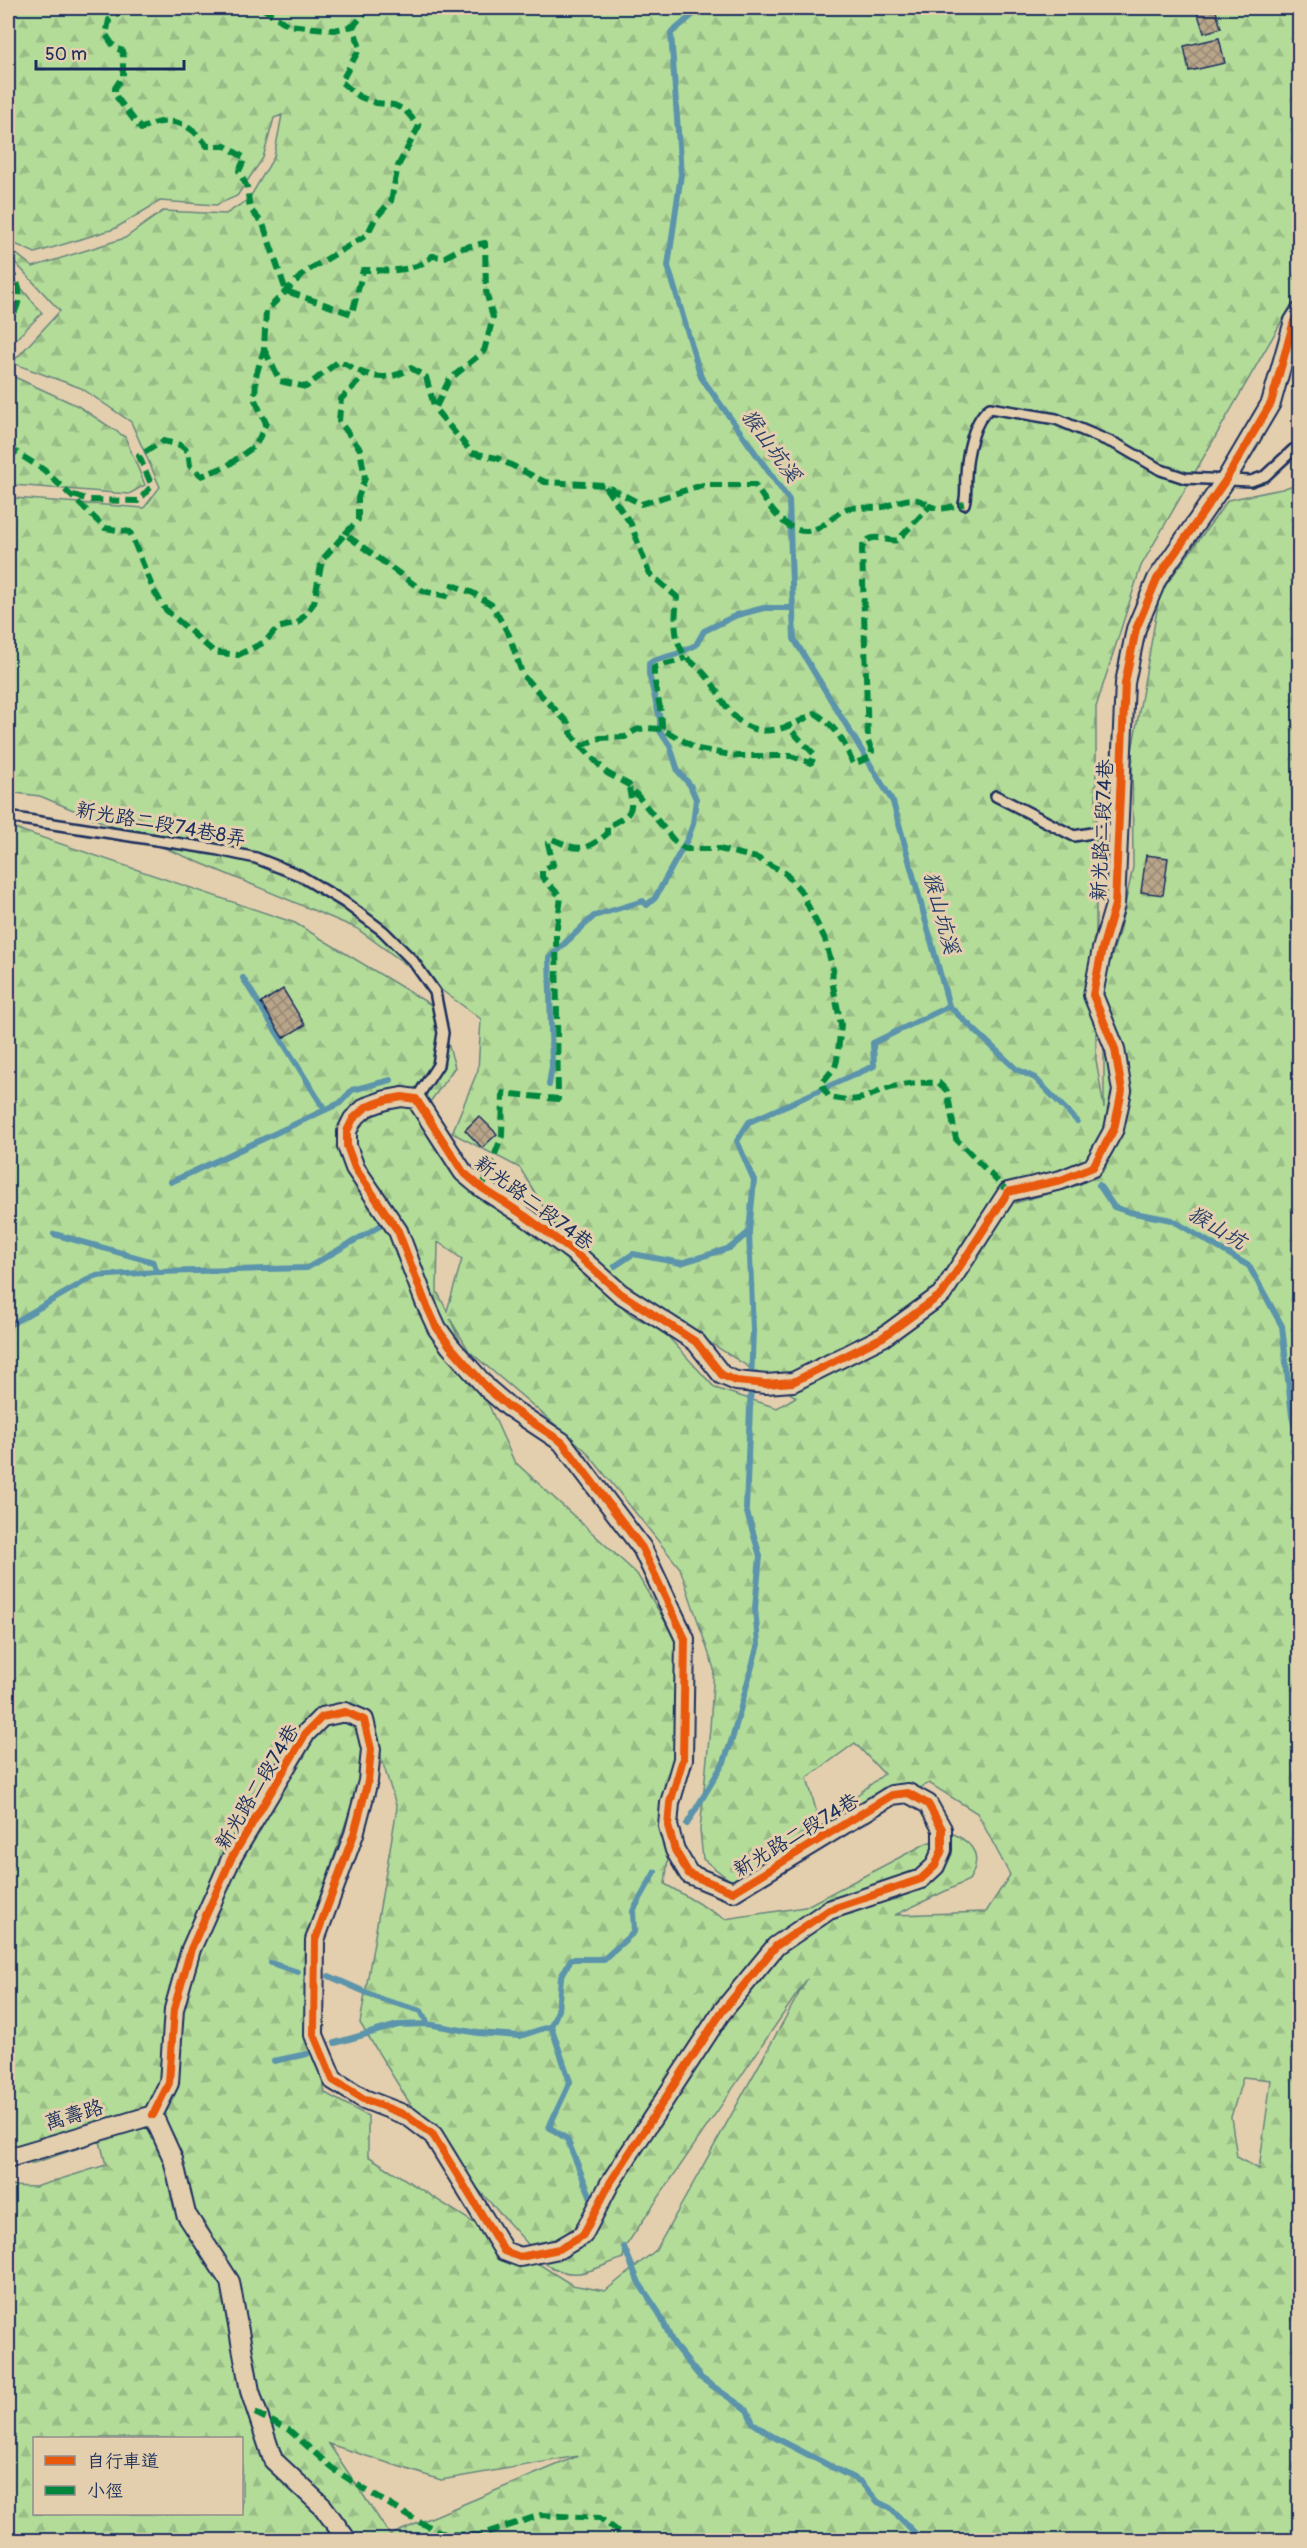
<svg xmlns="http://www.w3.org/2000/svg" width="1307" height="2548" font-family="Pangolin,'LXGW WenKai TC',sans-serif">
	<style>
		.forest { fill: url(#forest-firs); stroke: #67867c; stroke-width: 1.5; fill-rule: evenodd }
		.lines { fill: none; stroke-linecap: round; stroke-linejoin: round }
		.stream { stroke: #5b94ab; stroke-width: 6 }
		.building { fill: url(#building-cross-hatch); stroke: #1b2f5e; stroke-width: 1.5 }
		.lane-casing { stroke: #1b2f5e; stroke-width: 14 }
		.street-casing { stroke: #1b2f5e; stroke-width: 22 }
		.lane { stroke: #e3cfad; stroke-width: 9 }
		.street { stroke: #e3cfad; stroke-width: 18 }
		.quiet { stroke: #00873e; stroke-width: 6; stroke-dasharray: 12 6; stroke-linecap: butt }
		.cycleway-casing { stroke: #e3cfad; stroke-width: 11 }
		.cycleway { stroke: #e8590c; stroke-width: 8 }
		.labels { text-anchor: middle; dominant-baseline: central; stroke-width: 6; stroke-linejoin: round; paint-order: stroke }
		.street-label { font-size: 20px; fill: #1b2f5e; stroke: #e3cfad }
		.water-label { font-size: 21px; font-style: italic; fill: #26406b; stroke: #e3cfad }
	</style>
	<defs>
		<pattern id="forest-firs" width="22" height="20" patternUnits="userSpaceOnUse" patternTransform="scale(1.5)"><rect width="22" height="20" fill="#b3dc99"/><path d="M5 1l3.5 6h-7zM16 11l3.5 6h-7z" fill="#99bd86"/></pattern>
		<pattern id="building-cross-hatch" width="8" height="8" patternUnits="userSpaceOnUse" patternTransform="scale(1.5)"><rect width="8" height="8" fill="#b9a68a"/><path d="M0 0l8 8M0 8l8-8" fill="none" stroke="#968874"/></pattern>
	</defs>
	<rect width="100%" height="100%" fill="#e3cfad"/>
	<filter id="ink" filterUnits="userSpaceOnUse"><feTurbulence type="fractalNoise" baseFrequency=".0167" numOctaves="2"/><feDisplacementMap in="SourceGraphic" scale="12" xChannelSelector="R" yChannelSelector="G"/><feConvolveMatrix kernelMatrix="1 2 1 2 8 2 1 2 1" color-interpolation-filters="sRGB"/></filter>
	<g filter="url(#ink)">
		<!-- forest -->
		<path class="forest" d="M8 8H1299V299L1290 307 1141 566 1096 707V1060L1104 1108V981L1119 932 1133 867 1132 751 1160 593 1228 500 1282 489 1299 483V2540H8V2186L35 2187 106 2165 100 2141 31 2164 8 2159V826L295 923 438 1009 455 1067 420 1116 450 1171 531 1230 633 1316 663 1331 715 1388 777 1408 796 1397 573 1256 520 1168 452 1133 478 1070 481 1019 356 928 40 796 8 792V495L14 498 144 508 160 487 131 422 81 388 12 363 60 311 12 259 15 253 33 267 125 238 163 211 226 214 249 199 274 157 282 115 274 118 263 158 237 196 216 205 160 201 114 229 35 253 11 242 8 249ZM1105 1122 1106 1168 1081 1184 1015 1203 1021 1197 1102 1152ZM438 1242 462 1259 447 1311 437 1291ZM450 1319 469 1351 585 1450 680 1568 714 1669 710 1728 700 1830 703 1859 746 1893 818 1817 807 1778 855 1743 884 1774 829 1817 830 1837 929 1783 977 1813 1010 1875 986 1912 895 1915 969 1880C982 1858 976 1845 954 1834L927 1843 805 1907 725 1919 665 1884 691 1665 637 1574 514 1461ZM375 1738 397 1808 360 2023 430 2136 546 2264C577 2283 592 2269 623 2258L625 2247 807 1979 656 2250 605 2291 572 2285 368 2156V2116L325 2093 305 2007 311 1923ZM1243 2077 1271 2080 1259 2169 1237 2157 1231 2117ZM34 2438H242V2514H34ZM329 2444 441 2480 578 2456 390 2535Z
			M8 272 42 313 8 347Z
			M8 374 78 406 125 437 145 485 129 494 13 485 8 482Z"/>
		<g class="lines">
			<!-- stream -->
			<path class="stream" d="M701 8 671 33 681 174 668 266 701 377 789 500 794 639 893 802 949 1006
				M243 978 325 1110
				M949 1006 1016 1069 1035 1078 1077 1121
				M549 1085 552 1066 549 958 594 916 643 901 647 905 655 898 688 838 693 824 696 799 690 785 678 771 670 746 660 731V719L649 674V664L653 661 677 654 696 645 704 631 737 615 764 608H793
				M171 1182 340 1103 352 1090 391 1080
				M1099 1185 1114 1207 1129 1212 1172 1220 1249 1266 1282 1326 1292 1416 1300 1446
				M54 1234 153 1262 157 1272
				M615 1266 633 1254 681 1263 730 1248 749 1232 754 1180 737 1141 749 1122 874 1066 873 1043 949 1006
				M8 1326 94 1276 157 1272 307 1268 380 1226
				M687 1824 724 1762 733 1736 758 1644 755 1608 760 1556 746 1509 753 1331 749 1232
				M271 1963 298 1972
				M329 1976 381 1999 421 2011 428 2024 478 2033 520 2036 551 2026
				M335 2043 398 2025 428 2024
				M274 2061 307 2054
				M592 2200 567 2139 549 2127 570 2082 551 2026 558 2011 561 1977 571 1959H604L634 1932 633 1911 655 1872
				M624 2247 639 2283 659 2313 674 2345 701 2378 747 2410 753 2423 772 2436 861 2482 878 2502 890 2508 922 2540"/>
		</g>
		<!-- building -->
		<path class="building" d="M1196 8H1215L1221 28 1204 33Z
			M1219 38 1225 63 1189 71 1184 46Z
			M1146 855 1168 858 1163 895 1141 892Z
			M283 989 305 1025 283 1038 261 1003Z
			M479 1116 497 1134 482 1148 465 1130Z"/>
		<g class="lines">
			<!-- lane casing -->
			<g class="lane-casing">
				<path id="lane" d="M964 504C967 494 965 485 966 475 967 454 973 420 990 408L1056 419 1118 445 1161 470 1185 478 1251 481 1265 476 1293 450 1300 447
					M996 796 1074 836 1121 828
					M8 817 214 849 256 858 299 875 344 902 383 931 413 961 435 992 443 1033 438 1065 416 1099"/>
			</g>
			<!-- street casing -->
			<g class="street-casing">
				<path id="street" d="M153 2115 169 2083 174 2009 191 1949 231 1859 306 1733 322 1717 345 1712 364 1720 371 1749 368 1781 354 1834 315 1940 314 2035 333 2080 364 2099 408 2116 433 2135 504 2251 520 2257 559 2249 583 2235 610 2183 721 2013 776 1946 829 1910 921 1879 935 1866 942 1850V1829L928 1804 908 1793 892 1795 733 1892 689 1874 675 1850 668 1826 670 1803 683 1759 685 1639 642 1548 562 1442 509 1407 488 1389 450 1346 437 1328 425 1302 398 1231 355 1168 347 1146V1131L353 1119 366 1107 386 1100 402 1097 416 1099 463 1172 482 1188 525 1216 575 1253 620 1293 696 1342 722 1375 736 1381 766 1384 793 1382 883 1337 942 1294 1008 1192 1061 1180 1093 1167 1114 1129 1122 1091 1115 1049 1093 995 1102 949 1115 905 1125 683 1136 629 1157 579 1225 481 1271 403 1294 321 1300 312
					M153 2115 173 2159 186 2214 230 2282 250 2391 273 2460 323 2507 347 2540
					M8 2158 153 2115"/>
			</g>
			<!-- lane -->
			<use href="#lane" class="lane"/>
			<!-- street -->
			<use href="#street" class="street"/>
			<!-- quiet -->
			<path class="quiet" d="M125 8 109 20 106 35 115 48 123 51V76L115 88V95L141 129C168 114 190 122 207 146H225L245 158 239 171 247 187 250 209 263 224 286 291 352 314 363 270C387 270 414 274 432 256L445 257 462 248 485 243 486 291 493 318 484 351 449 380 435 409 472 453 497 458 545 482 604 485 641 504 703 485H755C768 505 789 542 818 528 829 523 837 511 849 508 861 506 875 510 887 506 903 500 914 494 930 506
				M262 8 288 25 334 30 353 26
				M8 268C25 288 21 303 8 325
				M264 349 280 381 306 387 339 361C366 375 383 385 411 368L426 377 435 409
				M8 447 44 470 105 528 130 532 153 589 165 609 214 652 238 655 265 642 277 628 298 623 314 603 322 560 345 534 423 591 446 596 453 585 473 593 492 605 509 635 523 676 568 723 572 735 581 746 607 773 629 785 675 842 686 849H719L757 858 785 873 800 890 825 939 833 970 832 981 841 1025 837 1060 835 1067 821 1084 829 1097C862 1105 867 1094 897 1086 911 1083 924 1082 939 1083L947 1091 956 1139 1008 1192
				M605 487 631 524 649 573 677 597C675 619 672 642 688 659 696 666 705 673 711 682 717 689 720 698 726 706 751 743 782 732 815 713 836 726 844 741 853 764L871 757 872 751 868 741 862 548C870 529 885 543 898 540L930 506C943 512 950 506 964 504
				M73 495 90 500 138 501 152 486 139 456 163 441 180 445 188 451 190 466 202 476 227 466 256 445 266 423 255 400 256 376 264 349 266 311 305 272 367 235 375 219 391 201 398 166 419 126 405 110 394 105 376 103 360 97 341 82 360 48 353 26 370 8
				M345 534 358 520V498L365 478 360 449 339 421 341 399 365 375
				M662 729C663 708 653 688 654 668 665 663 676 663 686 657
				M581 746 600 738 625 737 636 730 645 728 662 729 698 749 736 756H791L811 763 815 755 789 728
				M482 1188 502 1136 503 1093 558 1099 556 935 561 897 542 877V870L553 865 548 843 552 839C579 851 584 852 607 834V827C629 815 635 815 629 788
				M255 2413 289 2430 332 2468 364 2489 417 2521 445 2534 479 2535 541 2515 600 2518 619 2533 623 2540"/>
			<!-- cycleway casing -->
			<g class="cycleway-casing">
				<path id="cycleway" d="M153 2115 169 2083 174 2009 191 1949 231 1859 306 1733 322 1717 345 1712 364 1720 371 1749 368 1781 354 1834 315 1940 314 2035 333 2080 364 2099 408 2116 433 2135 504 2251 520 2257 559 2249 583 2235 610 2183 721 2013 776 1946 829 1910 921 1879 935 1866 942 1850V1829L928 1804 908 1793 892 1795 733 1892 689 1874 675 1850 668 1826 670 1803 683 1759 685 1639 642 1548 562 1442 509 1407 488 1389 450 1346 437 1328 425 1302 398 1231 355 1168 347 1146V1131L353 1119 366 1107 386 1100 402 1097 416 1099 463 1172 482 1188 525 1216 575 1253 620 1293 696 1342 722 1375 736 1381 766 1384 793 1382 883 1337 942 1294 1008 1192 1061 1180 1093 1167 1114 1129 1122 1091 1115 1049 1093 995 1102 949 1115 905 1125 683 1136 629 1157 579 1225 481 1271 403 1294 321 1300 312"/>
			</g>
			<!-- cycleway -->
			<use href="#cycleway" class="cycleway"/>
		</g>
	</g>
	<g class="labels">
		<!-- street labels -->
		<g class="street-label">
			<text transform="translate(161 824) rotate(10)">新光路二段74巷8弄</text>
			<text transform="translate(1102 830) rotate(-87)">新光路二段74巷</text>
			<text transform="translate(534 1203) rotate(37)">新光路二段74巷</text>
			<text transform="translate(257 1787) rotate(-59)">新光路二段74巷</text>
			<text transform="translate(796 1835) rotate(-31)">新光路二段74巷</text>
			<text transform="translate(74 2115) rotate(-17)">萬壽路</text>
		</g>
		<!-- water labels -->
		<g class="water-label">
			<text transform="translate(771 446) rotate(54)">猴山坑溪</text>
			<text transform="translate(941 913) rotate(75)">猴山坑溪</text>
			<text transform="translate(1217 1228) rotate(31)">猴山坑</text>
		</g>
	</g>
	<!-- margin -->
	<rect width="1307" height="2548" fill="none" stroke="#e3cfad" stroke-width="30"/>
	<rect x="15" y="15" width="1277" height="2518" fill="none" stroke="#1b2f5e" stroke-width="2" filter="url(#ink)"/>
	<!-- legend -->
	<rect x="33" y="2437" width="210" height="78" fill="#e3cfad" stroke="#938f8d" stroke-width="1.5"/>
	<rect x="45" y="2456" width="30" height="9" fill="#e8590c" stroke="#938f8d" stroke-width="1.5"/>
	<text x="87" y="2467" font-size="18" fill="#1b2f5e">自行車道</text>
	<rect x="45" y="2486" width="30" height="9" fill="#00873e" stroke="#938f8d" stroke-width="1.5"/>
	<text x="87" y="2497" font-size="18" fill="#1b2f5e">小徑</text>
	<!-- scale -->
	<path d="M36 60v9h148v-9" fill="none" stroke="#1b2f5e" stroke-width="3"/>
	<text x="45" y="60" font-size="18" fill="#1b2f5e" stroke="#e3cfad" stroke-width="4.5" paint-order="stroke">50 m</text>
</svg>
